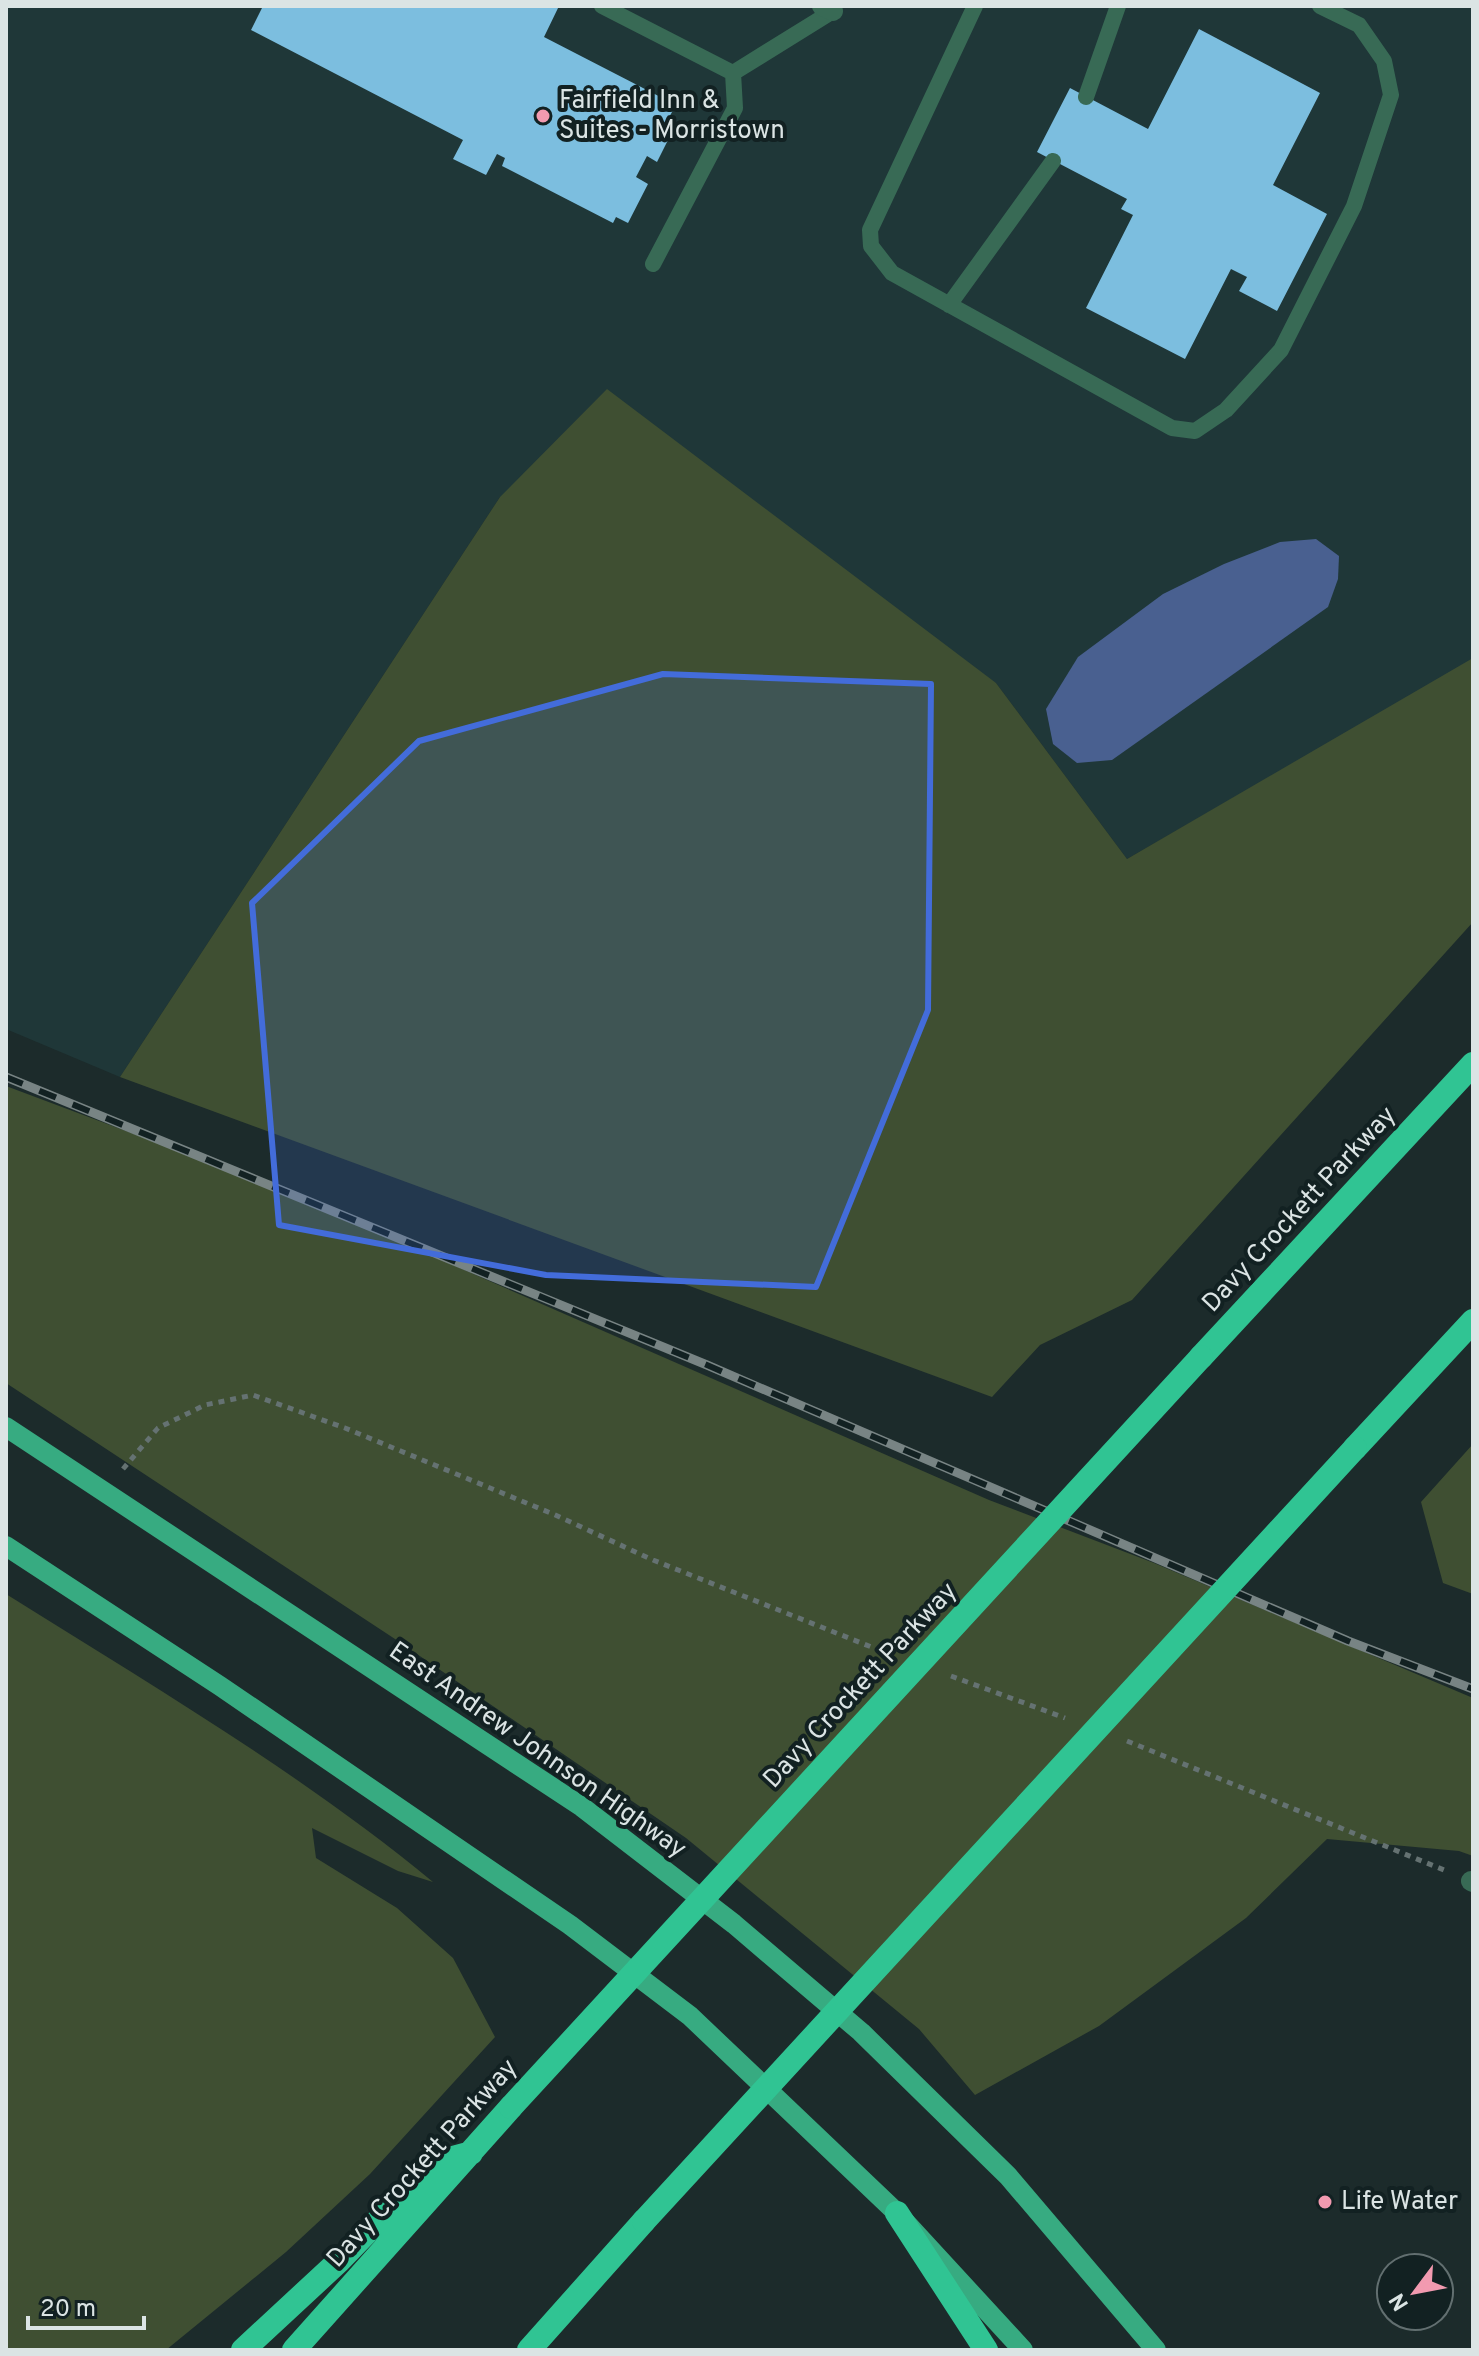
<svg xmlns="http://www.w3.org/2000/svg" width="1479" height="2356" font-family="Overpass,sans-serif">
	<style>
		.built { fill: #1f3738 }
		.green { fill: #3f4f32 }
		.water { fill: #496090 }
		.building { fill: #7cbedf }
		.lines { fill: none; stroke-linecap: round; stroke-linejoin: round }
		.path { stroke: #657272; stroke-width: 5; stroke-dasharray: 6 6; stroke-linecap: butt }
		.lane { stroke: #386a55; stroke-width: 16 }
		.street { stroke: #386a55; stroke-width: 20 }
		.primary { stroke: #37ab81; stroke-width: 20 }
		.highway { stroke: #30c493; stroke-width: 24 }
		.rail-casing { stroke: #788484; stroke-width: 9 }
		.rail { stroke: #122122; stroke-width: 6; stroke-dasharray: 18; stroke-linecap: butt }
		.highway-bridge { stroke: #30c493; stroke-width: 24 }
		.marked { fill: #436cda; fill-opacity: 0.2; stroke: #436cda; stroke-width: 6; stroke-linejoin: round }
		.poi-dot { fill: #f29ab0; stroke: #122122; stroke-width: 3 }
		.labels { text-anchor: middle; dominant-baseline: central; stroke-width: 8; stroke-linejoin: round; paint-order: stroke }
		.poi-label { font-size: 26px; fill: #dbe4e4; stroke: #122122; text-anchor: start }
		.street-label { font-size: 26px; fill: #dbe4e4; stroke: #122122 }
	</style>
	<rect width="100%" height="100%" fill="#1c2b2b"/>
	<!-- built -->
	<path class="built" d="M6 6H1473L1472 661 1127 859 996 683 500 497 120 1077 6 1029Z"/>
	<!-- green -->
	<path class="green" d="M607 389 996 683 1127 859 1473 658V922L1132 1300 1040 1345 992 1397 120 1077 500 497Z
		M6 1086 275 1187 989 1500 1154 1563 1473 1698V1856L1459 1851 1327 1839 1246 1918 1099 2026 975 2095 919 2029 686 1838 395 1639 6 1383Z
		M1473 1444V1594L1443 1583 1421 1502Z
		M6 1594C151 1685 301 1773 433 1882L398 1871 312 1828 316 1858 397 1908 453 1958 495 2037 370 2174 286 2252 166 2350H6Z"/>
	<!-- water -->
	<path class="water" d="M1316 539 1339 556 1338 579 1328 607 1112 760 1077 763 1053 744 1046 709 1078 657 1163 594 1224 564 1280 542Z"/>
	<!-- building -->
	<path class="building" d="M263 6H559L544 37 676 105 663 128 672 132 657 162 647 156 636 177 648 184 628 223 616 217 613 223 502 166 505 158 497 154 486 175 453 159 463 140 251 30Z
		M1199 29 1320 93 1273 185 1327 214 1277 311 1239 291 1247 277 1231 269 1185 359 1086 308 1133 215 1121 209 1127 199 1037 152 1070 88 1148 129Z"/>
	<g class="lines">
		<!-- path -->
		<path class="path" d="M123 1469 158 1428 205 1405 253 1395 345 1428 553 1514 653 1560 889 1654
			M951 1676 1065 1718
			M1127 1741 1444 1870"/>
		<!-- lane -->
		<path class="lane" d="M602 6 733 73
			M975 6 870 230 871 246 892 273 1172 428 1195 431 1226 410 1281 350 1354 206 1391 95 1384 61 1359 25 1320 6
			M1086 97 1118 6
			M653 264 735 108 733 73 833 11
			M949 305 1053 161"/>
		<!-- street -->
		<path class="street" d="M822 6 833 11
			M1471 1881 1473 1882"/>
		<!-- primary -->
		<path class="primary" d="M6 1427 582 1807 734 1924 861 2032 1008 2176 1156 2350
			M6 1546 220 1686 570 1925 690 2016 897 2213 1023 2350"/>
		<!-- highway -->
		<path class="highway" d="M1201 1357 1473 1064
			M1355 1448 1473 1321
			M897 2213 986 2350
			M243 2350 339 2261 434 2163 471 2153
			M294 2350 511 2107
			M529 2350 644 2221"/>
		<!-- rail casing -->
		<g class="rail-casing">
			<path id="rail" d="M6 1077 707 1365 1348 1641 1473 1689"/>
		</g>
		<!-- rail -->
		<use href="#rail" class="rail"/>
		<!-- highway-bridge -->
		<path class="highway-bridge" d="M511 2107 1201 1357
			M644 2221 1355 1448"/>
	</g>
	<!-- marked area -->
	<path class="marked" d="M663 674 931 684 928 1010 816 1287 546 1275 279 1225 252 903 419 741Z"/>
	<!-- markers -->
	<g class="poi-dot">
		<circle cx="543" cy="116" r="8"/>
		<circle cx="1325" cy="2202" r="8"/>
	</g>
	<g class="labels">
		<!-- poi labels -->
		<g class="poi-label">
			<text x="559" y="101">Fairfield Inn &amp;<tspan x="559" dy="30">Suites - Morristown</tspan></text>
			<text x="1341" y="2202">Life Water</text>
		</g>
		<!-- street labels -->
		<g class="street-label">
			<text transform="translate(1300 1210) rotate(-47)">Davy Crockett Parkway</text>
			<text transform="translate(861 1686) rotate(-47)">Davy Crockett Parkway</text>
			<text transform="translate(537 1751) rotate(35)">East Andrew Johnson Highway</text>
			<text transform="translate(423 2164) rotate(-48)">Davy Crockett Parkway</text>
		</g>
	</g>
	<!-- border -->
	<rect width="1479" height="2356" fill="none" stroke="#dbe4e4" stroke-width="16"/>
	<!-- north arrow -->
	<g transform="translate(1415 2292) rotate(238)"><circle r="38" fill="#122122" stroke="#626f70" stroke-width="2"/>
	<path d="M0-6L14 30L0 20L-14 30Z" fill="#f29ab0"/>
	<text y="-12" font-size="22" font-weight="bold" text-anchor="middle" fill="#dbe4e4">N</text>
	</g>
	<!-- scale -->
	<path d="M28 2316v12h116v-12" fill="none" stroke="#dbe4e4" stroke-width="4"/>
	<text x="40" y="2316" font-size="24" fill="#dbe4e4" stroke="#122122" stroke-width="6" paint-order="stroke">20 m</text>
</svg>
